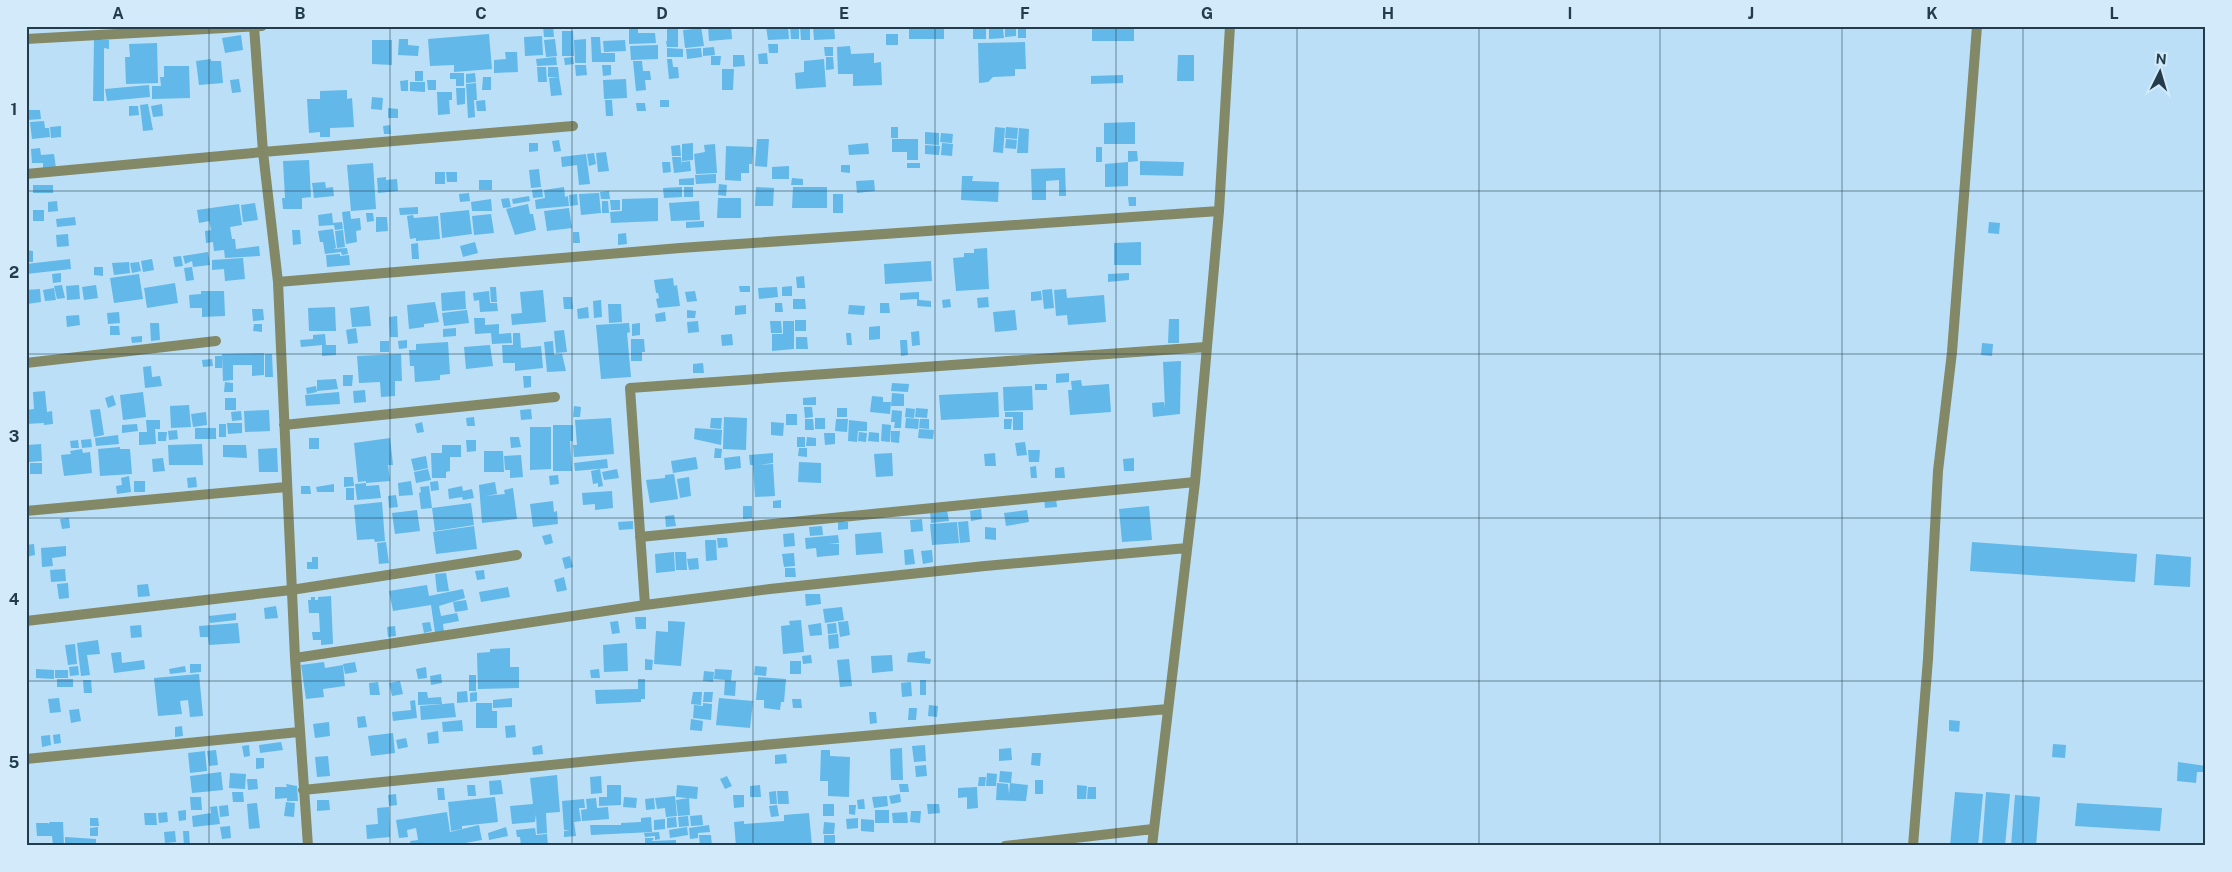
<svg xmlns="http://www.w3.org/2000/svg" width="2232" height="872" font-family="'Public Sans',sans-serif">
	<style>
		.building { fill: #61b8e9 }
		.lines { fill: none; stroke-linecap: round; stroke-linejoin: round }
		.minor { stroke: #838866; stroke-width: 10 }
		.grid { fill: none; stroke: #223c4b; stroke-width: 1; stroke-opacity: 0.55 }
		.neatline { fill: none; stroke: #223c4b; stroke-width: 2 }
		.grid-label { font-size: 16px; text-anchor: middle; font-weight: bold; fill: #223c4b }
	</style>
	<rect width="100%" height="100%" fill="#bbdff6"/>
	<!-- building -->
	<path class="building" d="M543 26H553L554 37H544Z
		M629 26H638V33H655L656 43 629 44Z
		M667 26H678V41H667Z
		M692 26H701L704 46 685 48 683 30 693 29Z
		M708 26H731L732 39 709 41Z
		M766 26H788L789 39 768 40Z
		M790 26H799V39H791Z
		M800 26H810V40H801Z
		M813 26H834L835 39 814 40Z
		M909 26H944V39H909Z
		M1092 26H1134V41H1092Z
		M1016 27V36L1005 37V28Z
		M1003 28 1004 38 989 39V29Z
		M1018 28H1026V38H1018Z
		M973 29H986V39H973Z
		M562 31H573L574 56H562Z
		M489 34 492 69 454 72V65L430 66 428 39Z
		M886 34H898V45H886Z
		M241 35 243 50 225 53 222 38Z
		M542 36 543 55 525 56 524 37Z
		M591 37H600L601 53H615V62H592Z
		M399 39H408V45L419 46 418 56 398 55Z
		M555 39 557 56 546 57 544 40Z
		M586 39V63H575L574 40Z
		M94 40H109V49L104 48V101H93Z
		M372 40H392V65L372 64Z
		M625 40 626 51 604 52 603 41Z
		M666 41H678V47H667Z
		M1025 42 1026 69H1015V76L993 77 988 82 979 83 978 43Z
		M157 43 158 83 126 84 125 57H130L129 44Z
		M768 44H778V53H769Z
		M658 45V59L631 60 630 46Z
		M850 46 851 54 874 53V63L881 62 882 85 853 86V74H838L837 47Z
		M714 47 715 55 703 56V48Z
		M824 47H833V56H825Z
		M667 48 683 49V57H667Z
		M701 48 702 57 687 59 686 49Z
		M505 52H517L518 72 494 73V60L506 59Z
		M767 53 768 64H759L758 54Z
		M733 55H744L745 66 733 67Z
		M1178 55H1194V81H1177Z
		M711 56H721L720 65H711Z
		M556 57 557 65 537 66 536 59Z
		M573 57 574 64 565 65 564 58Z
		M826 57H833L834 69 826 70Z
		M211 59V61H221L223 83 199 85 196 61Z
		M667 59H672L673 67H678L679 78 669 79Z
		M824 59 826 87 796 89 795 73 804 72V61Z
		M633 61H642L643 71H650L651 80H645L646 90 636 91Z
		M575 65H586L587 75 576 76Z
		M602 65H611V75L603 76Z
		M164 66H189L190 98 152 99V86H161L160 77H164Z
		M537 67H546L547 82H538Z
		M548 67H558L559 77H548Z
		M722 69H734L733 90H722Z
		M415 71H423V81H415Z
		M450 73H464V86H456V79H450Z
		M475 73 476 82 466 83V74Z
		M1123 75V83L1091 84V76Z
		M483 77H491V90H482Z
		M559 77 562 95 551 96 549 78Z
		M239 79 241 92 232 93 230 80Z
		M626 79 627 98 604 99 603 80Z
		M408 80V91H401L400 81Z
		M427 80H436V90H428Z
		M410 82H425V92L410 91Z
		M476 83 477 100H474L475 117 468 118 466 84Z
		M149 85 150 97 107 101 105 89Z
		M456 88H465V104L457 105Z
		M347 90V99L352 98 354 127 330 128V137H320V132L309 133 307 99H320V91Z
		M437 92H452V100H449L450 114 438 115Z
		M372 97 383 98 382 110 371 109Z
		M485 100 486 111H477L476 101Z
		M605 100H612L613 116H606Z
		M660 100H669V107H660Z
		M636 103H645L646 111H637Z
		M148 104 153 130 143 131 140 105Z
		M162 104 163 116 153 117 151 106Z
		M129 106H138L139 115 129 116Z
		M388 108 398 109V118H388Z
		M27 110H40L41 119 28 120Z
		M44 121 45 128H49L50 137 32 139 30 122Z
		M1135 122V144H1104V123Z
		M390 125 391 134H384L383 126Z
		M61 126V137L51 138 50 127Z
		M891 127H898V138H891Z
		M995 127 1005 128 1003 153 993 152Z
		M1006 127 1018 128 1017 139 1005 138Z
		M1019 128 1029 129 1028 153H1017Z
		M925 132 939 133V145L925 144Z
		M941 133 953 134 952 143 940 142Z
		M757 139H769L767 167 755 166Z
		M892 139H918V160H907V152H892Z
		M1006 139 1017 140 1016 149 1005 148Z
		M559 140 561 151 554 152 552 141Z
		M529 143H538V151L529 152Z
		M693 143V160L682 161V144Z
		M868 143 869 154 849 155 848 145Z
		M942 143 953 144 952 156 941 155Z
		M715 144 717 173 696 174 694 154 705 152 704 145Z
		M680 145 681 156H672L671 146Z
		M925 145 940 146 939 155 925 154Z
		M726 146 753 147 752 164H749V173H741V181L725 180Z
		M1096 147H1102V162H1096Z
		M40 148 41 155 54 154 56 168 43 169V163H32L31 149Z
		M1128 151H1137L1138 161 1128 162Z
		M606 152 609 171 598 172 596 153Z
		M594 153 596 164 589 166 587 154Z
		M586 154 590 184 579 185 577 165 562 167 561 157Z
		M672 157H681L682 166V162L690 161 691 171 674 173Z
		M309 160 311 197 302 198V209H283L282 198H285L283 161Z
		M1140 161 1184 162 1183 176 1140 175Z
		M662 162H670L671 172 663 173Z
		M1128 162V186L1105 187V164Z
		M373 163 376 209 351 211 347 165Z
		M907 163H920V168H907Z
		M841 165H850V173L841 172Z
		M789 166V179H772V167Z
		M1065 168 1066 196H1059V180L1046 181V200H1032L1031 169Z
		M539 169 541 187 531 188 529 170Z
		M435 172H445V184H435Z
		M446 172H457V182H447Z
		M716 174V183L696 184 695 175Z
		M962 176H973L972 181 999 182 998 202 961 200Z
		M386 177V180L397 179 398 191 378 193 377 178Z
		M694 178V185H679V179Z
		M792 178 803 179V185H791Z
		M479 180H492V190H479Z
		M874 180 875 191 857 193 856 181Z
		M325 182 326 188 333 187 334 196 314 198 312 183Z
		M719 184 727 185 726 196 718 195Z
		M33 185H53V193H33Z
		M564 187 565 197 568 196 569 206 536 209 535 200 545 198 544 190Z
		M682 187V197L664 198 663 188Z
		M684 187H693V197H684Z
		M756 187 774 188 773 206H755Z
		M793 187H827V208H792Z
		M542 189 543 197 533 198 532 190Z
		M609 191 610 199H601L600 192Z
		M469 193 470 201 460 202 459 194Z
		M599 193 601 213 581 215 579 194Z
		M577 194 578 205 570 206 569 195Z
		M833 194H843V213H833Z
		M529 196 530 201 513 204 512 199Z
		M1128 197H1136V206H1129Z
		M509 198 511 207 503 208 501 199Z
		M658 198V221L611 223 610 212 622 211V199Z
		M718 198H741V218H717Z
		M491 199 492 211H472L471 202Z
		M610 200H620V210H611Z
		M57 201 58 211 48 212V202Z
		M602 201H608L609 213H602Z
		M699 201 700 220 671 221 669 203Z
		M255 203 258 220 243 222 241 205Z
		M239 204 242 225 230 227 232 239H235L236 249 259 246 260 256 225 258 224 250 214 251 213 242 206 243 205 231 211 230 209 221 199 223 197 210Z
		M528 204 530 214H533L536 230 515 235 506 209Z
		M418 207V214L400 215 399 208Z
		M569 208 572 228 547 231 544 211Z
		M33 210H44V221H33Z
		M469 210 472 234 442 238 440 213Z
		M350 211 351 219 360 218 361 230 356 231 357 242 346 244 342 212Z
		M332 213 333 223 342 222 343 229 335 230 334 225 319 226 318 215Z
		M366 213H373L374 221 367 222Z
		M491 214 494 233 474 235 472 216Z
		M413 215 414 218 438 216 440 239 416 241V238L410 239 407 216Z
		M75 217 76 225 57 227 56 219Z
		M376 217H387L388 231 376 232Z
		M704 221V227L686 228V222Z
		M1989 222 2000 223 1999 234 1988 233Z
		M333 229 336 248 333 249 347 248 348 254 342 255 341 252 325 254 323 242H320L318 231Z
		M292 230H300L301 244 293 245Z
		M343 230 345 247 337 248 335 231Z
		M573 232H579L580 243H573Z
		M626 233 627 244 618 245V234Z
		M68 234 69 246 57 247 56 235Z
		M475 242 478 253 463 257 460 246Z
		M1141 242V265H1114V243Z
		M418 243 419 259H412L411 244Z
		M987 248 989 289 956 291 953 258 964 257V253H974V249Z
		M26 250 33 251V262H26Z
		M208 252 210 265 193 267 192 261 185 264 183 256Z
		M340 254V256L349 255 350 265 327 267 326 255Z
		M181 256 183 266 175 267 173 257Z
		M243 258 245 279 225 281 224 269 212 270V260Z
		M70 259 71 269 26 274V264Z
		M152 259 154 270 143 272 141 261Z
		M931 261 932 281 885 284 884 264Z
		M129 262 130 273 114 275 112 263Z
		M139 262 141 271 132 273 130 263Z
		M94 267H103V276L94 275Z
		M192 267 194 280 186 281 184 268Z
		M61 273V282L53 283 52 274Z
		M1129 273V280L1108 282V274Z
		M139 274 143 299 114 303 110 278Z
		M804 276 805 288H797L796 277Z
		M673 278 674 286 677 285 680 306 658 308 656 299 659 298 658 293H656L654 280Z
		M175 283 178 303 147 308 144 288Z
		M62 285 65 298 57 299 54 286Z
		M79 285 80 299 67 300 66 286Z
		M96 285 98 298 84 300 82 287Z
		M739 286H750V292H740Z
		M792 286V296H782V287Z
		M490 287H496L497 302H491Z
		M777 287 778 297 759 299 758 288Z
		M54 288 56 300 45 301 43 290Z
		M40 289 41 302 27 304 26 290Z
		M1052 289 1054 308 1044 309 1042 290Z
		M1066 289 1067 298 1104 295 1106 322 1068 325 1067 315 1056 316 1054 290Z
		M543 290 546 322 512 325 511 314 522 313 520 292Z
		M201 291H224L225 316 202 317V308H190L189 295 201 294Z
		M465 291 466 309 442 311 441 293Z
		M489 291 490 303H497L498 311 480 312 479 300 474 301 473 293Z
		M695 291 697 301 687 302 685 292Z
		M1041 291 1042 300 1031 301V292Z
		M919 292V300L931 301V307L917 306V299L900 300V293Z
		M563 297H572L573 309H564Z
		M988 297 989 307 978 308 977 298Z
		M793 299H805L806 309H793Z
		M950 299 951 307 943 308 942 300Z
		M601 300 602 317 594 318 593 301Z
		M435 302 439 322 424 324V327L409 329 407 305Z
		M775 303H782L783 312H775Z
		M880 303H889L890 313H880Z
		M608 304H621L622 322 609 323Z
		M746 305V314L735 315V306Z
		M849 305 865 306 864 315 848 314Z
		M369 306 371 326 352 327 350 308Z
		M335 307 336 331H309L308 308Z
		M588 307 589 318 578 319 577 309Z
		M252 309H263L264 320 253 321Z
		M467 310 469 323 444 326 442 313Z
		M687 310 696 311 695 318H687Z
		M1015 310 1017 330 995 332 993 312Z
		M119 312 120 323 108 324 107 313Z
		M665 312 666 321 656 322 655 314Z
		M79 315 80 325 67 327 66 316Z
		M397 316 398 337H390L389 317Z
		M474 318H485V325L499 324V334L511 333 512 343 492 344 491 333 475 334Z
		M1169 319H1179V343H1168Z
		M795 320H806V331H795Z
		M698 321 699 332 688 333 687 322Z
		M770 321H781L782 333H771Z
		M783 321H794V349L772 351V334H783Z
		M150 323H159L160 340 151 341Z
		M629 323 630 332 627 333 631 377 601 379 596 325Z
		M640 323V335L632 336V324Z
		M254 324H262V332L253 331Z
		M110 326H119L120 335H110Z
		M880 326V339L869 340V327Z
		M356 328 358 343 348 344 346 330Z
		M456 328V336L443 337V329Z
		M564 330 567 352 556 353 554 331Z
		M919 331 920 345 912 346 911 332Z
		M513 333H520L521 348 541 346 543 368 515 371V363H503L502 345H513Z
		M846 333H851L852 345H847Z
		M325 334 326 345H336V355L322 356V345L301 347 300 340 313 339V335Z
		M732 334 733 345 722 346 721 335Z
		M142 336V342L132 343 131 337Z
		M796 337H807L808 349H796Z
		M631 339H644L645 352H642V361H631Z
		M407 340V348L399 349 398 341Z
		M900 340H907L908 355 901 356Z
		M380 341H389V352H380Z
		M553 341 554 355 562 354 566 371 547 372 544 342Z
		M448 342 450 374 440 375V380L415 382 414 366H410L409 350H416V344Z
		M1982 343 1993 344 1992 356 1981 355Z
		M490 345 493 366 466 369 464 347Z
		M264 353V375L252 376V365H233V380L223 381 222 354Z
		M265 354H272L273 377H265Z
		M401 354 402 381H395V396L381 397 380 382 359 383 357 356Z
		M215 356H222V368H215Z
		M212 359 213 366 203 367 202 360Z
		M1181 361 1180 414 1153 417 1152 403 1164 402 1165 408 1163 362Z
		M703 363 704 373H693V364Z
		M151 366 152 377 160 376 162 386 145 388 143 367Z
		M1069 373V382L1056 383V374Z
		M343 375H353L352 386H343Z
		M523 376H531V387L524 388Z
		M336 379 338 389 317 391V380Z
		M1081 380 1082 386 1109 384 1111 412 1070 415 1068 390H1072L1071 381Z
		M225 382 233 383V392H224Z
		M892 383 909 384 908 392 891 391Z
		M1035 384H1047V390H1035Z
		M316 386 317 392 307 394 306 388Z
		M1032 386 1033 410 1004 411 1003 387Z
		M365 390 366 402 354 403 353 391Z
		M45 391 47 412 52 411 53 424 44 425V423L26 424V410L34 409 33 392Z
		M143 392 146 417 123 420 120 395Z
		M339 392 340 404 306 406 305 395Z
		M998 392 999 417 941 420 939 395Z
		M892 393 904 394V406H891Z
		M113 395 116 405 108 408 105 398Z
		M872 396 883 397V402H891L890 414 870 412Z
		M816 397V405H803V398Z
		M225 398H236V410H225Z
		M189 405 191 427 171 428 170 406Z
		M574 406 581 407 580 417H573Z
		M804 407H812L813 417 805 418Z
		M837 408H847V417H837Z
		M906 408 915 409 914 418 905 417Z
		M916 408 928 409 927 418 915 417Z
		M100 409 104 435 94 437 90 410Z
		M531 409 532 419 521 420 520 410Z
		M269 410 270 431 245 432 244 411Z
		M892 410 902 411 901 428H894L895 422H891Z
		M241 411 242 420 232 421 231 412Z
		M206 412 207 425 193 427 191 414Z
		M1005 412H1023V430H1013V417H1005Z
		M786 414H797V425H786Z
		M474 417 475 426H467L466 418Z
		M724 417 747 418 746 450 723 449Z
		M611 418 614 454 574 457 573 445H577L575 420Z
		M711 418H722L721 429 710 428Z
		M815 418H825V429H815Z
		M906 418 919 419 918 429 905 428Z
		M805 419H813L814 430H805Z
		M836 419H848L847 432 835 431Z
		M920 419H929V429L919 428Z
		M1004 419H1012L1011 429H1004Z
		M146 420H160V429H155L156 444 139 445V432H147Z
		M849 420 867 422V431H858L857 442 848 441Z
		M422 422 424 432 417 433 415 424Z
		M771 422 784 423 783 436 771 435Z
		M227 423H242V433L228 434Z
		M137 424 138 431 122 433V425Z
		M219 424H226V437H219Z
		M882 424 891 425 890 442 881 441Z
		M553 425H573V441H570L572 471H553Z
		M530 427H551V469L530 470Z
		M195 428H216V439H195Z
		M695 428 722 430 721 445 694 439Z
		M919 429 934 430 933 439 918 438Z
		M177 430 178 439 169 440 168 431Z
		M891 431H900L899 443 891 442Z
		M158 432H167L166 441H158Z
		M859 432 867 433 866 442 858 441Z
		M869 432 879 433V442L868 441Z
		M824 433H835V444L825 445Z
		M118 435 119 444 96 446 95 438Z
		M510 437H519L521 447 511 448Z
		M797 437H805V447H797Z
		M807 437 816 438V446H806Z
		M309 438H319V449H309Z
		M390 438 393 465H388L390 481 366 483V481L358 482 354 443Z
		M91 439 92 447 82 448 81 440Z
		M78 440 79 448H71L70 441Z
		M466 440H476V451L467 452Z
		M1025 442 1027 455 1017 456 1015 443Z
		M41 444 42 461 29 462 28 445Z
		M202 444 203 465H169L168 445Z
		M223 445H246L247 458 223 457Z
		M442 445H461V457H450V471L446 472V478H432L431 453H442Z
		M120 447V449H130L132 474 100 476 98 449Z
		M277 448 278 472H259L258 449Z
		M715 448 722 449 721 458H714Z
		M799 448H807V457L798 456Z
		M82 449 83 453 90 452 92 473 64 476 61 455 71 454 70 451Z
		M1028 450H1040L1039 462H1029Z
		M484 451H503L504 472H484Z
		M773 453V463L757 465 773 464 775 496 755 497 753 465H750L749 455Z
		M892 453 893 476 876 477 874 454Z
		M995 453 996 466H985L984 454Z
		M521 455 523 477 510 478V470H505L504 456Z
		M426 456 428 468 414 471 411 459Z
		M740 456 741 468 725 470 724 458Z
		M696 457 698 469 673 473 671 461Z
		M163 458 165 471 153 472 152 459Z
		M1134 458V471H1124L1123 459Z
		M607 459 608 468 575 471 574 463Z
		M799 462 821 463V483L798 482Z
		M30 463H42V474H30Z
		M1036 466 1037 478H1031L1030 467Z
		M1064 467 1065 478H1055V468Z
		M428 469 431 480 416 483 414 472Z
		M600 469 603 486 598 487V483L593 484 591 471Z
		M617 469 619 478 604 480 602 472Z
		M674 474 678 499 650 503 646 480 665 478V475Z
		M558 475 559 484 550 485 549 476Z
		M129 476 131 492 117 494 116 486 122 485 121 478Z
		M196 477 197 487 188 488 187 478Z
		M344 477H353L354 486 344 487Z
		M689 477 691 496 680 498 677 479Z
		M134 481H145V492H134Z
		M411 481 413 495 399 496 398 483Z
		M438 481 439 490 431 491 430 482Z
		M495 482 497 494 485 496 505 494 504 490 513 488 517 519 482 523 479 485Z
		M366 483V486L379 485 381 498 357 500 355 484Z
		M334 484V492H317L316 487Z
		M301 486H310L311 494H301Z
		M429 486 432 508 421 509 419 493 421 492 420 487Z
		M462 486 463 491 472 489 474 498 463 500 462 497 449 499 448 489Z
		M346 488H354V500H346Z
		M612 491 613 508 595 510V504L583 505 582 493Z
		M396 495 398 507 389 508 388 496Z
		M1056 498 1057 507 1045 508 1044 499Z
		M781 500V508H773V501Z
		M553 501 554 512 557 511 558 524 533 527 530 504Z
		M382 502 385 541 375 542 374 539 357 540 354 505Z
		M471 503 474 525 435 531 432 508Z
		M743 506H752V518L743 519Z
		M1149 506 1152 540 1122 542 1119 509Z
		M981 509 982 519 971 521 970 511Z
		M417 510 420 531 395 534 392 513Z
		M947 510 949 521 931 523 930 512Z
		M1027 510 1029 522 1006 526 1004 513Z
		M674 515 676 526 666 527 665 516Z
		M69 518 70 528 62 529 60 519Z
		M922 519 923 531 911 532 910 520Z
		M633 521V529L619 530 618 522Z
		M968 521 970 542 960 543 958 522Z
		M838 522H848V529L838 530Z
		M957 522 959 543 932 545 930 524Z
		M474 526 477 549 436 554 433 532Z
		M822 526 823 535 810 536 809 527Z
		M985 527 996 528V540L985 539Z
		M881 532 883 553 856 555 855 534Z
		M794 533 795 546 784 547 783 534Z
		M551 534 553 543 545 545 542 536Z
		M838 535 839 543 828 544H839V555L817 557 816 548 806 549 805 538Z
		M717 538H727L728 547 718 548Z
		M705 540H716L717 560 706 561Z
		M386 542 389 563 379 564 377 543Z
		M1972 542 2137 554 2135 582 1970 571Z
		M34 544 35 555 26 557V545Z
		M66 546V556L52 558 53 566 42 567 41 548Z
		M913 549 915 564 905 565 904 550Z
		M932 550 933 562 923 564 921 551Z
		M674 552 675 571 656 573 655 554Z
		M675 552H686L687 570H676Z
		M794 553 795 566 784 567 782 554Z
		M2156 554 2191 557 2190 587 2154 585Z
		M570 556 573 567 565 569 562 558Z
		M312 557H318V569H307V562H312Z
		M698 558 699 569 689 570 687 559Z
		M785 568H795L796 577H785Z
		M65 569 66 581 51 582 50 570Z
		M484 570 485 579 477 580 475 571Z
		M446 573 449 591 437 592 435 574Z
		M564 577 567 590 557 592 554 580Z
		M68 583 69 598 59 599 57 584Z
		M148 584 150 596 138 597 137 585Z
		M427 585 429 596 463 589 465 598 439 606 441 616 457 613 459 621 443 624 444 632 435 633 431 605 393 611 389 591Z
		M508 587 510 597 481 602 479 592Z
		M805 594H820L821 604 806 606Z
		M331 596 333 644 321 645V640H313L312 632H320L319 613H309L308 600H311V597H315V600H318V597Z
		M466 600 468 610 455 612 453 602Z
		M276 606 278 618 265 619 264 608Z
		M842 607 844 620 825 623 823 609Z
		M236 613V620L210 623 209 616Z
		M635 617H646V629H636Z
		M801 620 804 652 783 654 781 626 790 625 789 621Z
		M618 621 620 633 612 634 610 622Z
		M668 621 685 622 681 666 654 664 656 631 668 632Z
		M848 621 850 635 840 637 838 622Z
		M430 622 432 631 424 633 422 623Z
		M238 623 240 643 209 645 208 637H200L199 626Z
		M821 623 822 635 810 636 808 625Z
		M836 623 837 633 828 634 827 624Z
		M141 625 142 637 131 638 130 626Z
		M395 626 396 636 388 637 387 627Z
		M838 634 839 648 829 649 828 635Z
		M98 640 100 654 87 655 90 675 81 676 77 643Z
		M627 643 628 671 604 672 603 645Z
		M75 644 77 664 68 665 65 645Z
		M510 648V667H519V688L478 689 477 653 490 652V649Z
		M925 651V658L931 659 930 664 907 662 908 653Z
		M121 652 122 663 144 660 145 669 114 673 111 653Z
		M811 655 812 663 803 664 802 656Z
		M892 655 893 671 872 673 871 656Z
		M645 659 653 660 652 670H645Z
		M849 659 852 686 840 687 837 660Z
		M790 661H801V674H790Z
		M324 662 325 668 343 665 345 686 323 689 324 697 306 699 301 665Z
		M355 662 357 672 345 674 343 664Z
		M190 664H201V672L190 673Z
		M78 666 79 675 70 676 69 667Z
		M185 666 186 672 170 674 169 669Z
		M755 666 767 667 766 676 754 675Z
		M426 667 427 678 418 679 416 669Z
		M36 669 54 670V679L36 678Z
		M599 669 600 678H591L590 670Z
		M715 669 732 670 731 681H736L735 696 724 695 725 680 714 679Z
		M55 670H68V678H55Z
		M704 671 714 672 713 682 703 681Z
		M199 674 203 716 190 717 188 700 180 701 182 714 158 716 154 678Z
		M441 674 442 683 431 685 430 676Z
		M469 675H476V691H469Z
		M758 677 786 679 784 702H781L780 710 764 708V700H756Z
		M57 679H73V687H57Z
		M638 679H645V699H641V702L596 704 595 690 638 689Z
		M83 680H91L92 693H84Z
		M920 680H926V695H920Z
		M400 681 403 694 392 696 389 683Z
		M378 682 380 695H370L369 683Z
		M911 682 912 696 902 697 901 683Z
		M467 691 468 702 457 703V692Z
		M418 692H427L428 698 441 697 442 704 418 705Z
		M477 692V701L470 702V693Z
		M693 692H702L701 705 691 704Z
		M704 692H713L712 702H703Z
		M59 698 61 712 50 713 48 699Z
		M512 698V707L493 708V700Z
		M719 698 753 701 750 728 716 725Z
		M792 699H801L802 708H793Z
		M415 700 417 718 393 721 392 712 411 710 410 701Z
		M454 703 456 717 421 720 420 706Z
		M476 703H492V711H497V728H476Z
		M703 703 712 704 711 720 693 718 694 705 703 706Z
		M929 705 938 706 937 717 928 716Z
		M909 708H917L916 720H908Z
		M79 709 81 721 71 723 69 710Z
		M869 712H876L877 723 870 724Z
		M365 716 367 727 358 728 357 717Z
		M691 719 703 721 702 731 690 730Z
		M462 720 463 731 443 732 442 722Z
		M1949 720 1960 721 1959 732 1949 731Z
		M329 722 330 736 315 738 313 724Z
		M515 725 516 737 506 738 505 726Z
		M182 726 183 736 175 737V727Z
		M438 731 439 743 428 744 427 733Z
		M393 733 395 753 371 756 368 736Z
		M60 734 61 743 54 744 53 735Z
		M50 735 51 745 42 747 41 736Z
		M406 738 408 747 398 749 396 740Z
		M281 742 283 750 260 753 259 745Z
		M2053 744 2066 745 2065 758 2052 757Z
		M249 745 250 756 244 757 242 746Z
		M542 745 543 754 533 755 532 747Z
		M925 745 926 761 914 762 912 746Z
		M902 748 903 780H891L890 749Z
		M1011 748 1012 760 999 761V749Z
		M216 750 218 765 209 766 207 751Z
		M821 750H830V762V756L850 757 849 797 828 796V781H820Z
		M205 751 207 771 190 773 188 753Z
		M1032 753H1041L1040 766 1031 765Z
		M786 754 787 763 775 764V755Z
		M328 756 330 776 317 777 315 757Z
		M256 758H264V768L256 769Z
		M2178 762 2206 766V772H2197L2196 783 2177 781Z
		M926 765 927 776 916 777 915 766Z
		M1000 771 1012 772 1011 783 999 782Z
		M221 772 223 790 192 793 190 776Z
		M230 773 246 774 245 789 229 788Z
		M987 773 997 774 996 786H986Z
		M557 775 560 812 546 813 547 833 537 834 536 814 535 822 512 824 510 806 533 804 530 778Z
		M601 776 602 793 591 794 590 777Z
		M727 776 732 786 725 789 720 779Z
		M979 777H986L985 786H978Z
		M247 779H257L258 789 248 790Z
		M501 780 503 794 490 795 489 781Z
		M1035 780H1043V794H1035Z
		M997 783 1008 784 1009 794 1010 783 1028 785 1026 801 996 800Z
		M286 784 297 786 298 801H287V798L275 799V787H287Z
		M899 784H908L909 792H900Z
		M467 785H475L476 796H468Z
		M607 785H621V805L599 806V797H607Z
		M677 785 698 787 697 799 676 797Z
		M760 785 761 797H750V786Z
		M1077 785 1087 786 1086 799H1077Z
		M977 787 978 808 967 809V797L958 798V788Z
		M1088 787H1096V799H1087Z
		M437 788H444L445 800H438Z
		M776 791 777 804H770L769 792Z
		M777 791H788L789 804H778Z
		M232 792H243L244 802H233Z
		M1955 792 1983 794 1978 846H1950Z
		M1986 792 2010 794 2005 846H1982Z
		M396 794 397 805 389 806 388 795Z
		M900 794 901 802 891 804 889 796Z
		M733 795H744V807L734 808Z
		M2015 795 2040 797 2036 846H2011Z
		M675 796 677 816 666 817 665 808 657 809 655 798Z
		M887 796 888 806 874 808 872 797Z
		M190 797H201L202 810H191Z
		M495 797 498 822 462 826V829L451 831 448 802Z
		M624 797 637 798 636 808 623 807Z
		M596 798 597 808 608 807 609 819 582 821 581 810 587 809 586 799Z
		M654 798 655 809 646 810 645 799Z
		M689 798 690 815 678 816 676 800Z
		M584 799 585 808H579L581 821 574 822 576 836 564 837V831L570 830H564L562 801Z
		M864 799 865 809H858L857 800Z
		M317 800H329L330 810 317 811Z
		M286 802 295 803 294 817 284 816Z
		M257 803 260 828 249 829 247 804Z
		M2077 803 2162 808 2160 831 2075 826Z
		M823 804H834V816H823Z
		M927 804H939L940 813 928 814Z
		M228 805 229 816 220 817 219 806Z
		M777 805 779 816 771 817 769 806Z
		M849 805H856L855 815 849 814Z
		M217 806 220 824 193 827 192 816 211 813 210 807Z
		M389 807 390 837 367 839 366 825 378 824 377 808Z
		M186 810V820L179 821 178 811Z
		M875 810H889V823H875Z
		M911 811H921L920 823 910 822Z
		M167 812 168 822 159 823 158 813Z
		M447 812 450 832 479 825 482 840 448 846H411L410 841 418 840 416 828 407 830 408 837 399 838 396 820Z
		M907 812 908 823H893L892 813Z
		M144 813H156L157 825H145Z
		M809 813 812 846H736L734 822 744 821V824L784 821V815Z
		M702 815 703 825 691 826 690 816Z
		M688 816 689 826 679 827 678 817Z
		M651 817 652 832 591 835 590 825H621V823L641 822V818Z
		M676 817 677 827 667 828V818Z
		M90 818H98L99 826H90Z
		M858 818V828L847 829 846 819Z
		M665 819V829L654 830V820Z
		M861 819 874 820V832L861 831Z
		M50 822H63L64 846H53L52 836H37L36 823H48V824Z
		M824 822 835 823 834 834H823Z
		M709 825 710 832 698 833V838L690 839 689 828Z
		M230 826 231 838 222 839 220 827Z
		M98 827V836H90V828Z
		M506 827 508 836 489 840 488 833Z
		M687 827 688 835 670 838 669 830Z
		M535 828 536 835 547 834 548 846H521L520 837H517L516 830Z
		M175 831 176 842 165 843 164 832Z
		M183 831H189L190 846H184Z
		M659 832 660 839 655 840V836L645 837 644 833Z
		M699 835H711L712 846H700Z
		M824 835H835V844H824Z
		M65 837 96 839V846H65Z
		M645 838H654L652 841 676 840V846H645Z"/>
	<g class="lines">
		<!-- minor -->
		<path class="minor" d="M254 26 263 152 278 282 295 658 308 846
			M26 39 262 26
			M26 174 263 152 573 126
			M278 282 680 248 1219 211
			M26 363 216 341
			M284 425 555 397
			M26 511 286 487
			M640 537 1195 482
			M645 605 630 388 1206 347
			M26 621 291 590 517 555
			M295 658 645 605 770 589 985 566 1187 548
			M26 759 299 732
			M303 790 640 756 1168 709
			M1005 846 1153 829
			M1152 846 1195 482 1219 211 1230 26
			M1913 846 1928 659 1938 471 1952 352 1977 26"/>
	</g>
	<!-- grid -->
	<path class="grid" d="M209 26V846M390 26V846M572 26V846M753 26V846M935 26V846M1116 26V846M1297 26V846M1479 26V846M1660 26V846M1842 26V846M2023 26V846M26 191H2206M26 354H2206M26 518H2206M26 681H2206"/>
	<!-- border -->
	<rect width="2232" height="872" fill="none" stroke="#d2eafa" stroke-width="55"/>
	<!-- north arrow -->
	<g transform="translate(2160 72) rotate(5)" stroke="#d2eafa" stroke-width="4" paint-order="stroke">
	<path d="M0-4L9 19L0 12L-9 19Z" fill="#223c4b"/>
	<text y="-8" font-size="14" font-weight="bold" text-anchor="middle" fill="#223c4b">N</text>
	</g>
	<rect x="28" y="28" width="2176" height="816" class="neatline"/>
	<g class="grid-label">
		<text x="118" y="19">A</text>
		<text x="300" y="19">B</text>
		<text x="481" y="19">C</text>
		<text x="662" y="19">D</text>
		<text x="844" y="19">E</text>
		<text x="1025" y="19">F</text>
		<text x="1207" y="19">G</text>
		<text x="1388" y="19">H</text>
		<text x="1570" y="19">I</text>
		<text x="1751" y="19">J</text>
		<text x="1932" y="19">K</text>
		<text x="2114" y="19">L</text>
		<text x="14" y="115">1</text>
		<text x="14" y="278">2</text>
		<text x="14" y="442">3</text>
		<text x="14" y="605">4</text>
		<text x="14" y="768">5</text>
	</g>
</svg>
